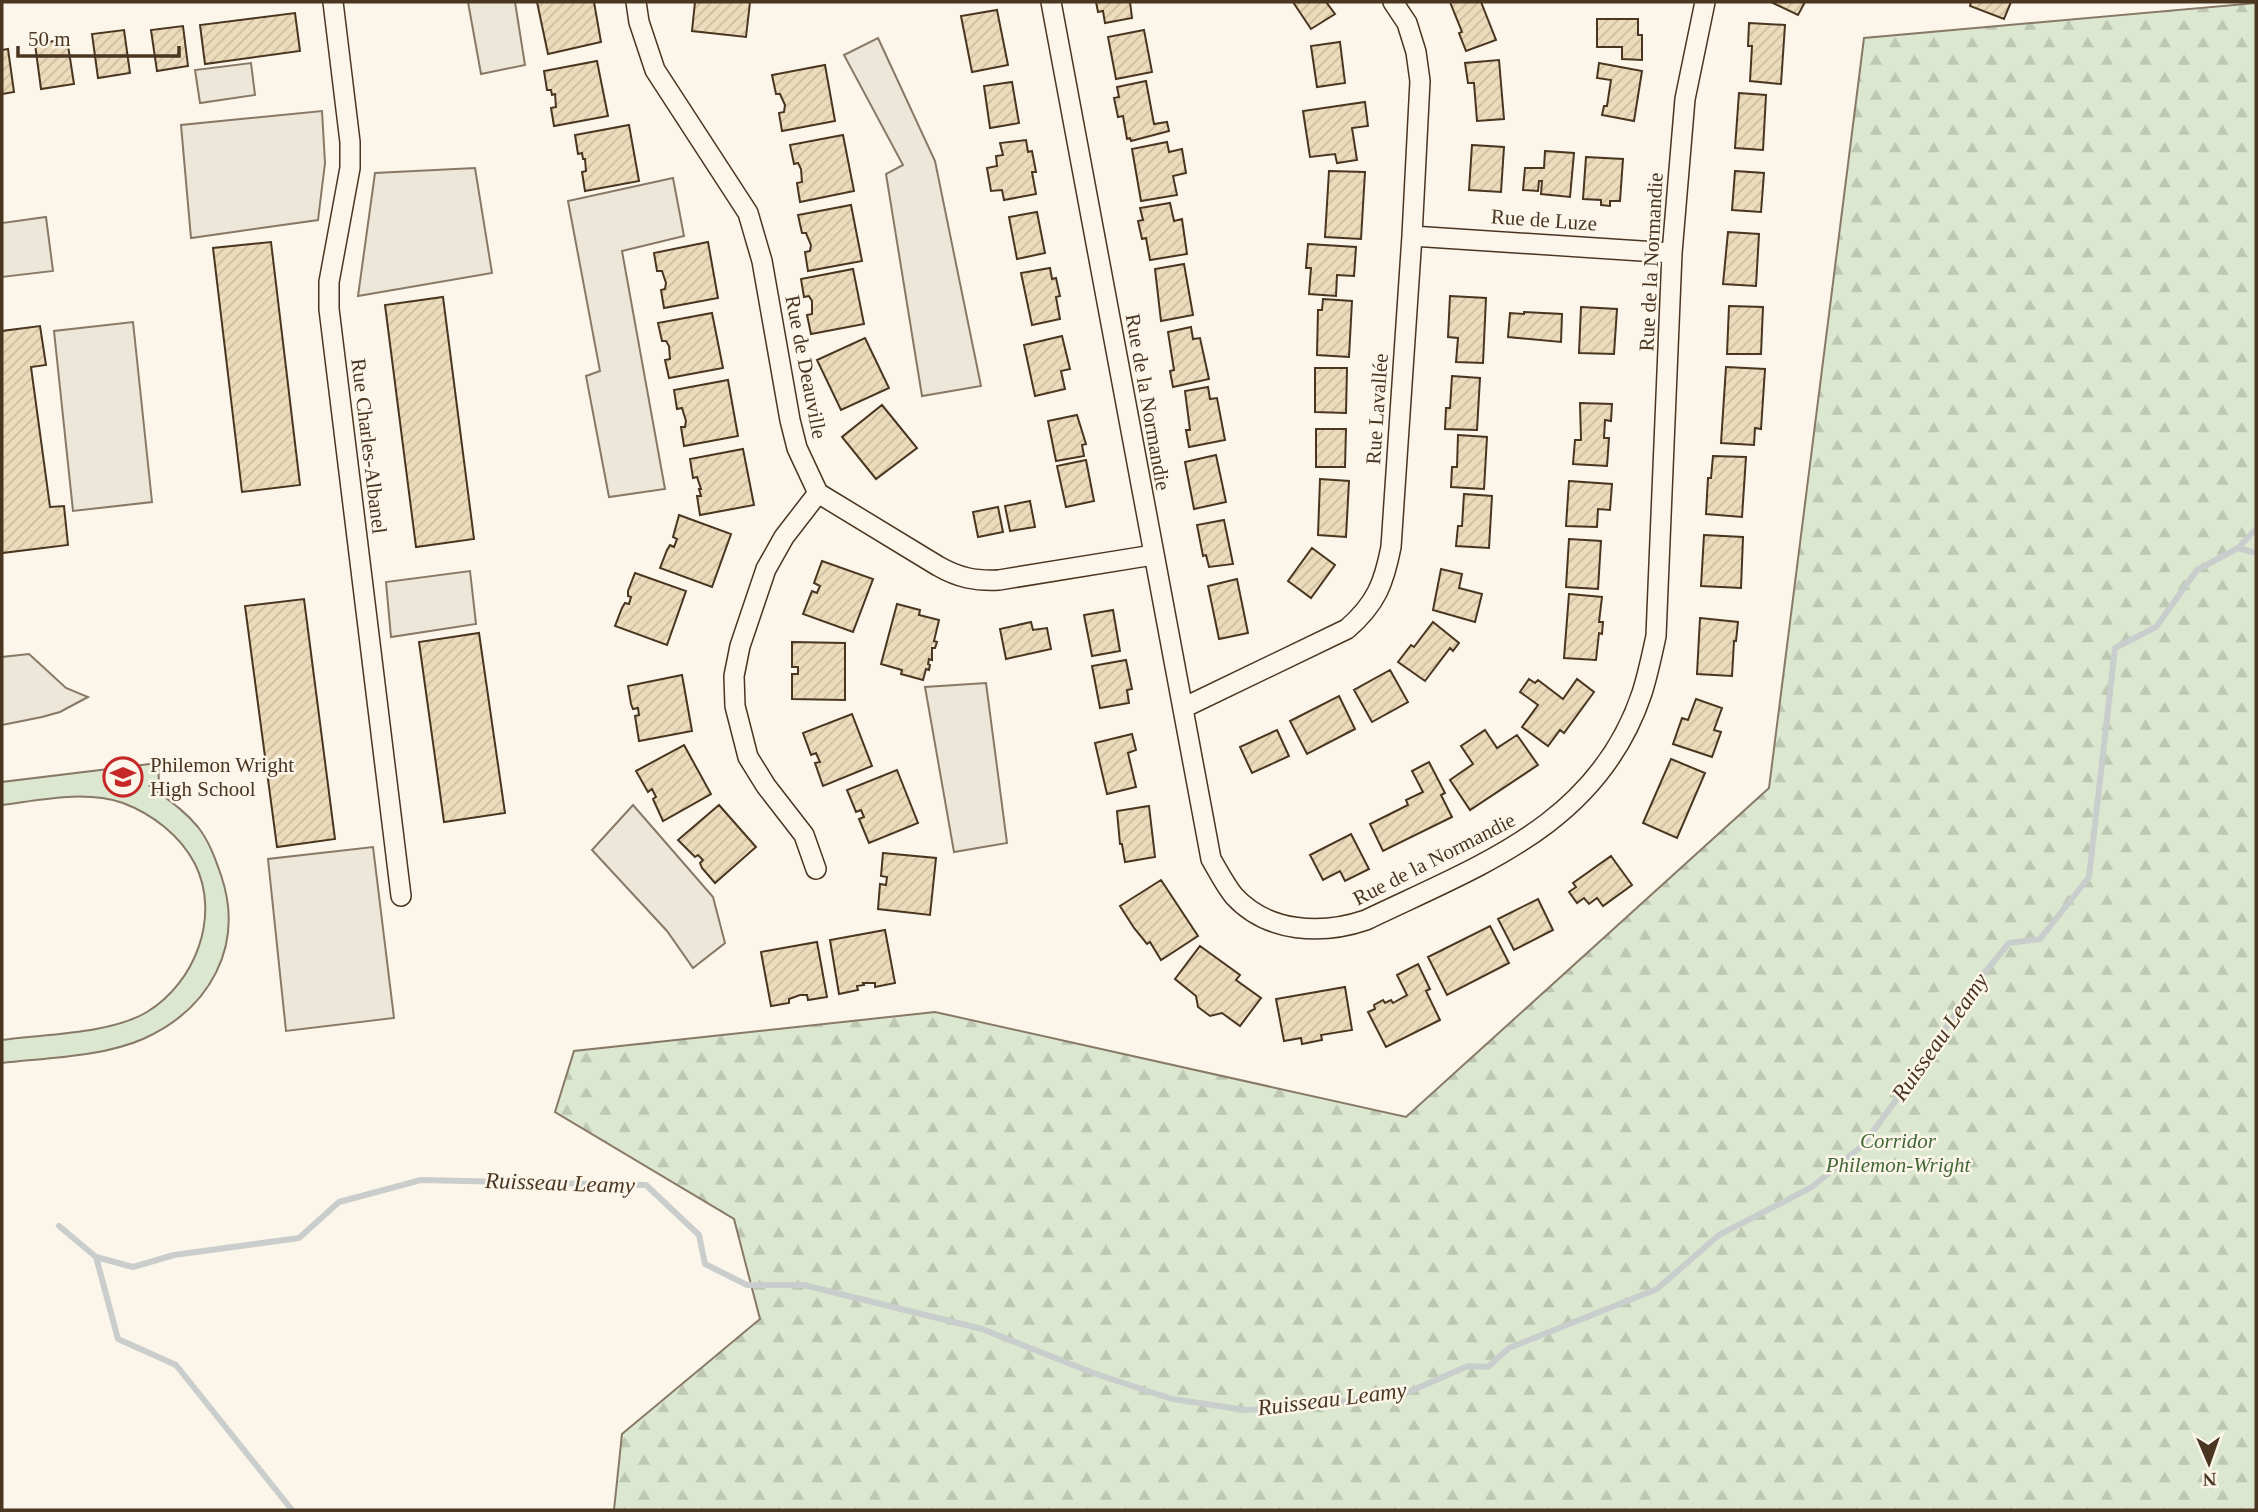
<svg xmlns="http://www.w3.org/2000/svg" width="2258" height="1512" font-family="'Times New Roman',serif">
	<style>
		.forest { fill: url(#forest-firs); stroke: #887966; stroke-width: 2 }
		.park { fill: #dce7d0; stroke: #887966; stroke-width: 2 }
		.parking { fill: #ede7d9; stroke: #887966; stroke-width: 2 }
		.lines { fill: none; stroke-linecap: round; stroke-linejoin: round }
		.stream { stroke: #c9cecd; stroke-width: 6 }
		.building { fill: url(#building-hatch); stroke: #4a3520; stroke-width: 2 }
		.minor-casing { stroke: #4a3520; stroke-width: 22 }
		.minor { stroke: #fbf6e9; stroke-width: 19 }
		.labels { text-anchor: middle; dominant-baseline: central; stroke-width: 5; stroke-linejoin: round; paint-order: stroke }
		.street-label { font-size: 21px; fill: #4a3520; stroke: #fbf6e9 }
		.poi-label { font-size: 21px; fill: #4a3520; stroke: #fbf6e9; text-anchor: start }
		.park-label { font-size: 21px; font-style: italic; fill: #436837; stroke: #fbf6e9 }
		.water-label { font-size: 23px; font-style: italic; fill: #4a3520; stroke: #fbf6e9 }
	</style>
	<defs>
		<pattern id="forest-firs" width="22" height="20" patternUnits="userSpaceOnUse" patternTransform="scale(1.75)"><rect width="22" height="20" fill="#dce7d0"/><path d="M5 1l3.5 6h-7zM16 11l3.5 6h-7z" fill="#bec7b2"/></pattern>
		<pattern id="building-hatch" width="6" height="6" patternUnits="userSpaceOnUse" patternTransform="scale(1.75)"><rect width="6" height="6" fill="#ecdcbc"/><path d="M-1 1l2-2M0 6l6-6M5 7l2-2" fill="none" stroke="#ccbda1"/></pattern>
	</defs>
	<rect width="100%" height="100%" fill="#fbf6e9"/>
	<!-- forest -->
	<path class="forest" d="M2256 3V1510H614L622 1434 760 1319 734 1219 555 1112 574 1051 935 1012 1406 1117 1769 788 1864 38Z"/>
	<!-- park -->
	<path class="park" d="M158 763 159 783 150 786C167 799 184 810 198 827 209 841 215 858 221 875 245 946 210 1009 143 1039 102 1057 46 1058 2 1063V1040C45 1034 110 1034 147 1012 195 983 221 916 195 864 180 835 152 814 123 803 84 790 41 800 2 805V782Z"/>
	<!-- parking -->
	<path class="parking" d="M468 2H515L525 65 481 74Z
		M878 38 935 161 981 386 922 396 886 174 903 165 844 55Z
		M251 63 255 95 200 103 195 70Z
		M322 111 325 163 318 220 191 238 181 125Z
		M475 168 492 273 358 296 375 173Z
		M673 178 684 236 622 251 665 489 609 497 586 376 600 371 568 201Z
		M46 217 53 271 2 277V223Z
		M133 322 152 502 73 511 54 331Z
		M470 571 476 624 391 637 386 582Z
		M29 654 66 688 88 697 60 712 42 717 2 725V657Z
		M986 683 1007 843 954 852 925 687Z
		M633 805 713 897 725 943 693 968 667 931 592 850Z
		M373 847 394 1018 286 1031 268 859Z"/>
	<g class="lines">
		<!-- stream -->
		<path class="stream" d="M2238 548 2256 529
			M59 1226 96 1257 133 1267 174 1255 299 1238 339 1202 421 1180 646 1185 699 1235 705 1264 747 1285H804L982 1329 1096 1374 1172 1399 1245 1410 1289 1408 1404 1394 1468 1366 1488 1367 1509 1348 1657 1289 1719 1235 1812 1187 1863 1145 1907 1085 1977 982 2009 943 2040 939 2089 877 2115 648 2156 627 2197 570 2238 548 2256 553
			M96 1257 118 1339 176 1365 292 1510"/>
	</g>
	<!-- building -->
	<path class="building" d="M537 2H594L601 42 548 54Z
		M695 2H750L746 37 692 31Z
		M1096 2H1130L1132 18 1105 23 1103 11 1098 12Z
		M1293 2H1326L1335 14 1311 29Z
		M1450 2H1481L1496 40 1466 51 1459 33 1462 32Z
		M1771 2H1805L1798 15Z
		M1971 2H2011L2004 19 1970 6Z
		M997 10 1008 65 972 72 961 16Z
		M295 13 300 51 205 64 200 25Z
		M1597 19H1638V35H1642V60L1622 59V47H1597Z
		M1749 23 1785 25 1781 84 1750 81 1752 46H1748Z
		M183 26 188 66 157 71 151 30Z
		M124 30 130 73 98 78 92 34Z
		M1144 30 1152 72 1116 79 1108 37Z
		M67 39 74 84 41 89 35 44Z
		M1340 42 1345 83 1317 87 1311 46Z
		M8 49 14 92 2 94V50Z
		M1499 60 1504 119 1477 121 1474 83H1468L1465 63Z
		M597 61 608 116 554 126 551 108 556 107 555 94 552 95 551 90H547L544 71Z
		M1599 63 1642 71 1634 121 1602 115 1604 106H1607L1611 80 1597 78Z
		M825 65 835 121 782 131 779 113 784 112 785 105 780 94H776L772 75Z
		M1146 81 1154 124 1167 122 1169 131 1131 141 1130 138 1127 139 1123 116 1118 117 1114 98 1119 97 1117 87Z
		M1012 82 1019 123 990 128 984 86Z
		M1739 93 1766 95 1763 150 1735 148Z
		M1365 102 1368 126 1352 128 1357 160 1337 163 1335 154 1310 157 1303 111Z
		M629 125 639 181 585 191 582 172 586 171 585 159H583L582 153 578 154 575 135Z
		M843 135 854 191 800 202 797 183 802 182 801 169 798 163 794 164 790 145Z
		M1026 140 1028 152 1032 151 1036 172H1032L1036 194 1004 200 1002 190 991 191 987 168 997 166 996 156 1003 155 1000 143Z
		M1167 142 1169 152 1182 149 1186 173 1173 176 1177 195 1141 201 1132 149Z
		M1472 145 1504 147 1501 192 1469 190Z
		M1545 151 1574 153 1570 197 1541 194 1542 181H1539L1538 191 1523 190 1525 168H1544Z
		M1586 157 1623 159 1620 201H1610V206L1601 205V200L1583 199Z
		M1329 171 1365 172 1361 239 1325 237Z
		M1735 171 1764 173 1761 212 1732 210Z
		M1170 203 1174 221 1182 219 1187 254 1150 260 1146 238 1142 239 1138 221 1143 220 1140 208Z
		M851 205 862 261 808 271 805 252 810 251 811 245 806 233H802L798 215Z
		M1037 212 1045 253 1017 259 1009 217Z
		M1728 232 1759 234 1756 286 1723 284Z
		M271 242 300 485 242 492 213 248Z
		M708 242 718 298 664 308 661 290 665 289 666 283 662 271H657L654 253Z
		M1308 244 1356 247 1354 276 1337 275 1336 296 1309 294 1311 268H1306Z
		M1184 264 1193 315 1161 321 1155 269Z
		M1050 268 1052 279 1056 278 1060 296 1056 297 1060 319 1032 325 1021 273Z
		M853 269 864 324 811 334 807 315 812 314V301L809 296 804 297 801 279Z
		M1450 296 1486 298 1483 363 1456 362 1458 338 1448 337Z
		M443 297 474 539 416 547 385 305Z
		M1323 299 1352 301 1349 357 1317 355 1318 310H1322Z
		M1729 306 1763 307 1761 354H1727Z
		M1581 307 1617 309 1614 354 1579 353Z
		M1524 312 1562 314 1561 342 1508 337 1510 313 1524 314Z
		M712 313 723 368 669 378 665 360 670 359 669 346 666 341H662L658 323Z
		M40 326 46 365 31 367 50 507 64 506 68 545 2 553V331Z
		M1191 327 1193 339 1200 338 1209 379 1173 387 1170 371 1174 370 1168 332Z
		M1062 336 1070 369 1061 371 1065 389 1035 396 1024 345Z
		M865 338 889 388 841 410 817 360Z
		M1726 367 1765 369 1761 429 1755 428 1754 445 1721 443Z
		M1315 368H1347L1346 413 1315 412Z
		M1452 376 1480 378 1477 430 1445 429 1446 408H1450Z
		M728 380 738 436 684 446 681 427H685L686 421 682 408 677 409 674 390Z
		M1208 387 1210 399 1217 398 1225 440 1189 447 1186 430H1190L1185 391Z
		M1580 403 1612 404 1611 421 1605 420 1604 438H1609L1607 466 1573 464 1575 440H1581Z
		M882 405 917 448 876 479 842 437Z
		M1077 415 1086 444 1082 445 1084 456 1056 461 1048 421Z
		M1316 429H1346L1345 467H1316Z
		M1458 435 1487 437 1484 489 1451 487 1452 467H1457Z
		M743 449 754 505 700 515 697 496H701L699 489H701L697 477 693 478 690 459Z
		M1216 455 1226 502 1194 509 1185 462Z
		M1713 456 1746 457 1742 517 1706 514 1708 478H1711Z
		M1086 460 1094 501 1066 507 1057 466Z
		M1320 479 1349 481 1346 537 1318 535Z
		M1569 481 1612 484 1610 510 1598 509 1597 527 1566 526Z
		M1464 494 1492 496 1489 548 1456 546 1458 526H1462Z
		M1030 501 1035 527 1010 531 1005 506Z
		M998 507 1003 532 978 537 973 512Z
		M679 515 731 534 712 587 660 568 667 550 670 545 674 547 677 539 673 537Z
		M1224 520 1233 564 1209 567 1206 555 1203 556 1197 525Z
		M1704 535 1743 537 1741 588 1701 586Z
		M1569 539 1601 541 1598 589 1566 587Z
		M1312 548 1335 565 1311 598 1288 581Z
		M822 561 873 579 853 632 803 614 812 591 817 593 820 586 814 583Z
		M1441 569 1462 574 1459 588 1482 594 1475 622 1433 610Z
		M635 573 686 591 667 645 615 626 622 608 625 603 629 604 631 597 628 596V591Z
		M1237 579 1248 633 1219 639 1208 586Z
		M1569 594 1602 597 1599 622H1603L1602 634 1599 633 1596 660 1564 658Z
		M304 599 335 839 277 847 245 606Z
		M897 604 920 610 919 615 939 620 934 641 937 642 935 648H932V660L929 659 928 664 930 665 929 670 926 669 923 680 901 674 902 670 881 664Z
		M1113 610 1120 651 1092 656 1084 615Z
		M1700 618 1738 622 1736 641H1734L1732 676 1697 674Z
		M1031 622 1033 630 1047 628 1051 649 1006 659 1000 629Z
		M1433 622 1459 643 1453 651 1450 648 1425 681 1398 662 1411 645 1414 647Z
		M479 633 505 813 444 822 419 642Z
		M792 642 845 643V700L792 699V674H798V667H792Z
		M1126 660 1132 689 1127 690 1129 703 1100 708 1092 666Z
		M1390 670 1408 702 1372 722 1354 690Z
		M682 675 692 731 639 741 635 716 639 715 638 708 633 709 631 704 628 686Z
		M1529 679 1535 683 1538 680 1563 699 1577 679 1594 692 1564 733 1560 730 1548 746 1522 727 1538 705 1520 692Z
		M1339 696 1355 729 1307 754 1290 721Z
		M1696 699 1722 708 1714 730 1721 732 1712 757 1673 744 1682 718 1688 720Z
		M852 714 872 766 823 786 815 763 820 762 816 753 811 755 803 733Z
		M1277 730 1289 756 1252 773 1240 747Z
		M1485 730 1497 748 1517 735 1538 765 1470 810 1450 780 1473 764 1461 746Z
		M1132 734 1136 750 1128 753 1136 787 1107 794 1095 743Z
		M684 745 711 794 663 821 653 799 656 797 652 789 648 792 636 771Z
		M1671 759 1705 773 1677 838 1643 823Z
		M1429 762 1445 793 1441 795 1452 817 1383 851 1370 824 1408 805 1406 800 1423 792 1412 771Z
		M897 770 918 823 869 843 859 819 864 817 861 810 856 812 847 790Z
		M719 805 756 847 715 883 702 868 700 863 703 860 698 855 695 857 678 840Z
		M1149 806 1155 857 1125 862 1122 844H1120L1117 811Z
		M1351 834 1369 869 1345 881 1340 871 1323 880 1310 855Z
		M883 853 936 858 930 915 878 909 880 884 886 885 887 877 881 876Z
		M1611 856 1632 885 1603 906 1597 898 1589 904 1584 898 1577 903 1569 892 1576 887 1573 883Z
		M1161 880 1198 936 1161 960 1150 942 1147 944 1134 928 1120 906Z
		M1538 899 1553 930 1514 950 1498 919Z
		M1490 926 1509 963 1447 995 1428 957Z
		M885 930 895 983 875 987V983H863L864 985 857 986 858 990 839 994 830 940Z
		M817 942 827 997 808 1000 807 995H800L789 999V1003L771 1006 761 952Z
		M1200 946 1240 975 1236 980 1261 998 1240 1026 1222 1013 1210 1016 1198 1007 1196 996 1175 979Z
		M1418 964 1430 989 1426 991 1440 1020 1386 1047 1368 1012 1375 1009 1374 1005 1383 1000 1385 1003 1391 1000 1393 1003 1407 995 1397 975Z
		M1345 987 1352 1030 1321 1035 1322 1040 1302 1044 1301 1038 1284 1041 1276 999Z"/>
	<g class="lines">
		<!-- minor casing -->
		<g class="minor-casing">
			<path id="minor" d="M333 2 350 142V168L329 282V309L401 896
				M636 2 639 22 655 70 748 213 762 261 790 420 797 448 818 493 938 566C959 578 975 581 999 580L1153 555
				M1051 2 1211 859C1218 871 1225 885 1234 896 1268 933 1322 935 1366 920 1480 865 1598 825 1642 693 1648 674 1652 655 1656 636L1672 253 1685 99 1705 2
				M1412 236 1672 253
				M1183 708 1347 629C1376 604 1384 583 1391 547L1412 236 1420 81 1416 52 1407 23 1393 2
				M816 869 804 835 766 786 748 757 735 706 734 676 740 646 766 569 784 537 818 493"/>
		</g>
		<!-- minor -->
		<use href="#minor" class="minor"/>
	</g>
	<!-- icons -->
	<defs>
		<g id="school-ring" transform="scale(2.0125)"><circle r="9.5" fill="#fbf6e9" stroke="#c62828" stroke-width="1.5"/><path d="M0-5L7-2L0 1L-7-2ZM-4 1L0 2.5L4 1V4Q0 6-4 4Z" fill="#c62828"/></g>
	</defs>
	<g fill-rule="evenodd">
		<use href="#school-ring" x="123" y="777"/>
	</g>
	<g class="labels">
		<!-- street labels -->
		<g class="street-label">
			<text transform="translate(1544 220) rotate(4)">Rue de Luze</text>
			<text transform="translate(1651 262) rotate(-87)">Rue de la Normandie</text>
			<text transform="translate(806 367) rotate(79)">Rue de Deauville</text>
			<text transform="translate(1148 402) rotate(80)">Rue de la Normandie</text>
			<text transform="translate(1377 409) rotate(-86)">Rue Lavallée</text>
			<text transform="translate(369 446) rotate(83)">Rue Charles-Albanel</text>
			<text transform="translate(1434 859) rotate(-27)">Rue de la Normandie</text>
		</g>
		<!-- poi labels -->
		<g class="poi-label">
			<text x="150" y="765">Philemon Wright<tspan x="150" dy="24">High School</tspan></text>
		</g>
		<!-- park labels -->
		<g class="park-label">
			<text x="1898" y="1141">Corridor<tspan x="1898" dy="24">Philemon-Wright</tspan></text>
		</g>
		<!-- water labels -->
		<g class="water-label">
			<text transform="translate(1940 1037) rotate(-55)">Ruisseau Leamy</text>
			<text transform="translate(560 1183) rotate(2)">Ruisseau Leamy</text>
			<text transform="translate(1332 1399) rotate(-7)">Ruisseau Leamy</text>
		</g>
	</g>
	<!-- border -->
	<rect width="2258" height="1512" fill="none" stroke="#4a3520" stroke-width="7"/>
	<!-- north arrow -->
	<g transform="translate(2209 1463) rotate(178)" stroke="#fbf6e9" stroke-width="5" paint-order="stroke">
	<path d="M0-5L12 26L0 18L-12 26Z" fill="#4a3520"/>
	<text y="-10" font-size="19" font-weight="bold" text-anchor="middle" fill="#4a3520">N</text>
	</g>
	<!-- scale -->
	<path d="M18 46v10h161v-10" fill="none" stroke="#4a3520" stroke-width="3.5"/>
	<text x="28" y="46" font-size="21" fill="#4a3520" stroke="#fbf6e9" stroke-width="5" paint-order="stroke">50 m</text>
</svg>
